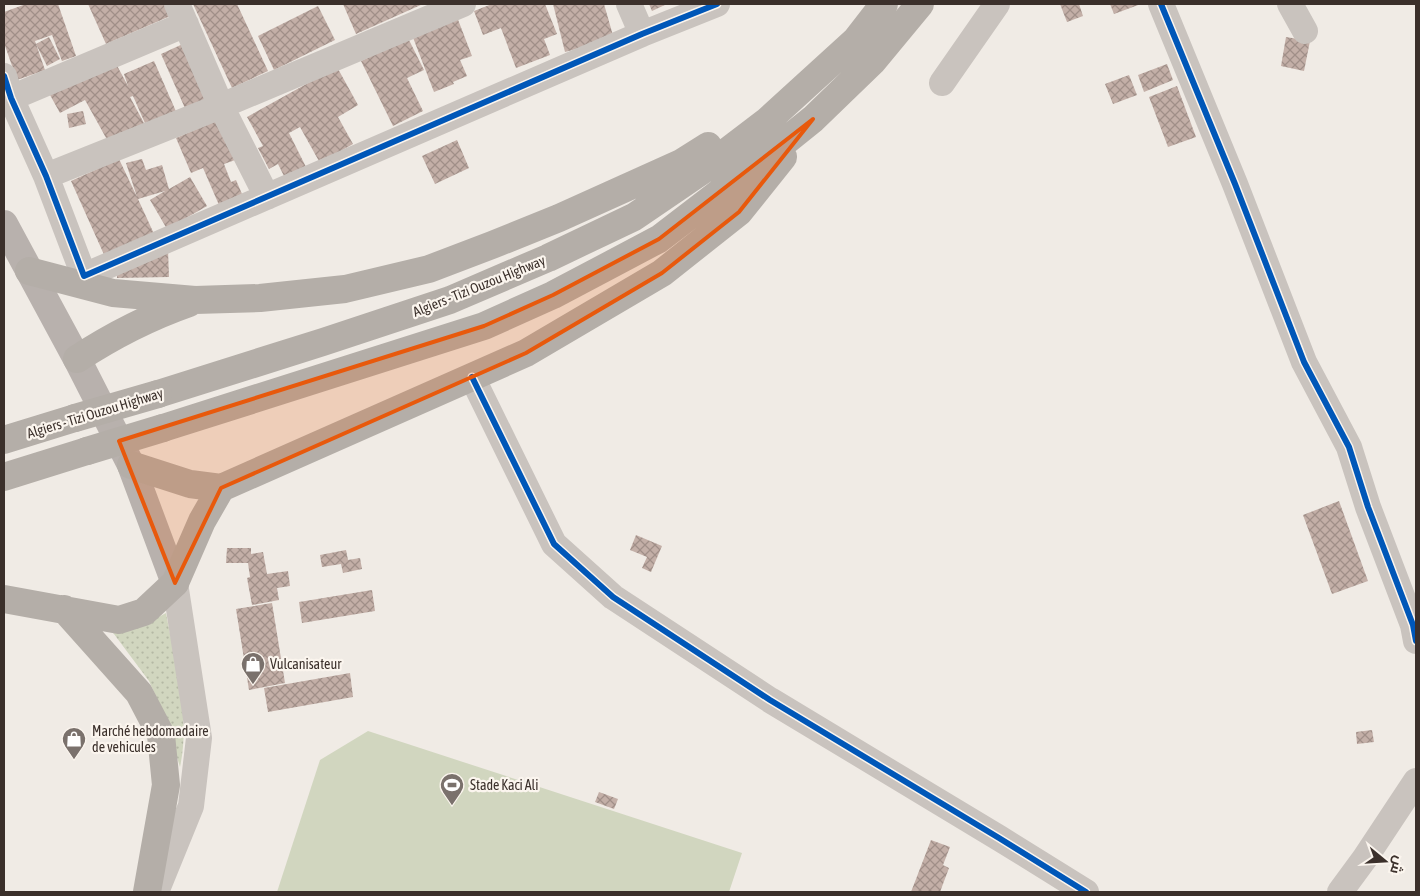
<svg xmlns="http://www.w3.org/2000/svg" width="1420" height="896" font-family="'Asap Condensed',Cairo,sans-serif">
	<style>
		.grass { fill: url(#grass-dots) }
		.green { fill: #d1d6bf }
		.building { fill: url(#building-cross-hatch) }
		.lines { fill: none; stroke-linecap: round; stroke-linejoin: round }
		.minor { stroke: #c9c3be; stroke-width: 26 }
		.primary { stroke: #b8b1ad; stroke-width: 28 }
		.trunk { stroke: #b4aea8; stroke-width: 28 }
		.trunk-bridge { stroke: #b4aea8; stroke-width: 28 }
		.cycleway-casing { stroke: #fbf5ee; stroke-width: 9 }
		.cycleway { stroke: #0057b8; stroke-width: 6 }
		.marked { fill: #e8590c; fill-opacity: 0.2; stroke: #e8590c; stroke-width: 4; stroke-linejoin: round }
		.labels { text-anchor: middle; dominant-baseline: central; stroke-width: 4.5; stroke-linejoin: round; paint-order: stroke }
		.street-label { font-size: 14px; fill: #3b302b; stroke: #fbf5ee }
		.poi-label { font-size: 14px; fill: #3b302b; stroke: #fbf5ee; text-anchor: start }
	</style>
	<defs>
		<pattern id="grass-dots" width="8" height="8" patternUnits="userSpaceOnUse" patternTransform="scale(1.25)"><rect width="8" height="8" fill="#d1d6bf"/><path d="M2 2h.1M6 6h.1" fill="none" stroke="#b4b8a4" stroke-width="1.8" stroke-linecap="round"/></pattern>
		<pattern id="building-cross-hatch" width="8" height="8" patternUnits="userSpaceOnUse" patternTransform="scale(1.25)"><rect width="8" height="8" fill="#c3afa7"/><path d="M0 0l8 8M0 8l8-8" fill="none" stroke="#a08f88"/></pattern>
	</defs>
	<rect width="100%" height="100%" fill="#f0ebe5"/>
	<!-- grass -->
	<path class="grass" d="M166 613C175 663 191 716 180 767L163 712 149 681 111 630 140 627Z"/>
	<!-- green -->
	<path class="green" d="M368 731 742 853 729 892H277L320 760Z"/>
	<!-- building -->
	<path class="building" d="M26 4H58L76 56 62 61 52 35 35 41 45 70 17 80 4 43V12Z
		M88 4H171L175 14 106 44Z
		M193 4H237L268 71 232 88Z
		M343 4H423L356 34Z
		M492 4H545L557 34 544 39 550 55 516 68 501 28 483 35 474 11Z
		M553 4H583V5L588 4H604L614 39 565 52Z
		M649 4H667L652 11Z
		M1060 4H1079L1083 16 1067 22Z
		M1110 4H1141L1114 14Z
		M318 6 335 40 274 70 258 36Z
		M457 17 472 56 460 60 467 76 453 82 454 84 434 92 412 35Z
		M49 37 60 59 47 66 36 44Z
		M1286 37 1310 41 1304 71 1281 66Z
		M408 38 424 70 407 78 423 111 393 126 361 61Z
		M185 43 211 105 188 115 161 54Z
		M114 60 128 86 124 74 154 61 178 116 148 130 133 96 130 97 145 125 110 145 85 100 60 113 50 95Z
		M1167 64 1173 80 1144 92 1138 75Z
		M337 67 358 105 338 117 353 144 320 163 300 127 289 133 306 167 285 178 278 164 269 169 258 148 263 146 247 117Z
		M1129 75 1137 95 1113 104 1105 84Z
		M1177 86 1196 137 1168 147 1149 97Z
		M83 111 86 124 69 128 67 114Z
		M218 120 235 160 224 164 231 182 236 180 242 194 219 205 203 168 191 173 176 138Z
		M457 140 469 168 435 184 422 156Z
		M119 159 137 197 126 163 142 159 146 170 162 165 169 189 190 177 207 206 167 229 150 200 165 191 138 199 155 236 168 250 169 277 117 278V254L106 259 71 181Z
		M1339 501 1368 581 1332 594 1303 515Z
		M636 535 662 546 651 572 642 568 647 557 630 550Z
		M227 548H251V554L263 552 267 574 288 571 290 586 277 588 279 600 252 605 247 578 250 577 248 563H226Z
		M346 550 348 560 360 558 362 569 343 573 341 564 322 567 320 555Z
		M372 590 375 611 302 623 299 602Z
		M272 603 285 683 249 690 236 609Z
		M350 673 353 697 268 712 264 688Z
		M1372 730 1374 742 1357 744 1356 732Z
		M599 792 618 799 614 809 595 802Z
		M931 840 950 847 943 865 949 868 940 892H911Z"/>
	<g class="lines">
		<!-- minor -->
		<path class="minor" d="M177 4 221 106 267 197
			M629 4 642 34
			M1161 4 1235 184 1304 362 1349 447 1368 507 1413 625 1416 641
			M1290 4 1305 31
			M4 76 11 98 46 176 84 276 642 34 717 4
			M942 83 997 4
			M11 98 186 24
			M46 176 221 106 463 4
			M472 377 554 544 613 597 770 700 999 838 1086 892
			M156 892 191 806 199 738 175 583
			M1340 892 1365 858 1416 781"/>
		<!-- primary -->
		<path class="primary" d="M4 224 77 359 131 465 175 583"/>
		<!-- trunk -->
		<path class="trunk" d="M29 271 113 293 195 300 260 298 345 289 429 269 492 245 559 218 681 163 708 146
			M77 359C112 336 149 317 189 303
			M158 394 323 342 450 300 548 258 634 217 703 170 766 122 856 40 884 4
			M163 428 484 326 553 295 659 239 762 160 813 119 872 62 920 4
			M4 440 75 418
			M131 465 190 484 221 488 526 353 662 273 739 212 783 157
			M4 477 87 451
			M4 599 119 620 144 612 175 583 202 521 221 488
			M64 609 139 693 161 735 166 785 147 892"/>
		<!-- trunk-bridge -->
		<path class="trunk-bridge" d="M75 418 158 394
			M87 451 163 428"/>
		<!-- cycleway casing -->
		<g class="cycleway-casing">
			<path id="cycleway" d="M1161 4 1235 184 1304 362 1349 447 1368 507 1413 625 1416 641
				M4 76 11 98 46 176 84 276 642 34 717 4
				M472 377 554 544 613 597 770 700 999 838 1086 892"/>
		</g>
		<!-- cycleway -->
		<use href="#cycleway" class="cycleway"/>
	</g>
	<!-- marked area -->
	<path class="marked" d="M813 119 739 212 662 273 526 353 221 488 175 583 119 441 484 326 553 295 659 239Z"/>
	<!-- icons -->
	<defs>
		<g id="shop-pin" transform="scale(1.25)"><path d="M0 17L-7.5 6A9.5 9.5 0 1 1 7.5 6Z" fill="#7a716c" stroke="#fbf5ee"/><path d="M-5-2.5h2.3a2.7 3.5 0 0 1 5.4 0H5L5.5 6h-11ZM-1.5-2.5h3a1.5 2.3 0 0 0-3 0Z" fill="#fff"/></g>
		<g id="stadium-pin" transform="scale(1.25)"><path d="M0 17L-7.5 6A9.5 9.5 0 1 1 7.5 6Z" fill="#7a716c" stroke="#fbf5ee"/><path d="M0-5a6.5 5 0 1 0 0 10a6.5 5 0 1 0 0-10ZM-3.5-1.8h7v3.6h-7Z" fill="#fff"/></g>
	</defs>
	<g fill-rule="evenodd">
		<use href="#shop-pin" x="253" y="664"/>
		<use href="#shop-pin" x="74" y="739"/>
		<use href="#stadium-pin" x="452" y="785"/>
	</g>
	<g class="labels">
		<!-- street labels -->
		<g class="street-label">
			<text transform="translate(479 286) rotate(-22)">Algiers - Tizi Ouzou Highway</text>
			<text transform="translate(95 413) rotate(-17)">Algiers - Tizi Ouzou Highway</text>
		</g>
		<!-- poi labels -->
		<g class="poi-label">
			<text x="270" y="664">Vulcanisateur</text>
			<text x="92" y="731">Marché hebdomadaire<tspan x="92" dy="16">de vehicules</tspan></text>
			<text x="470" y="785">Stade Kaci Ali</text>
		</g>
	</g>
	<!-- border -->
	<rect width="1420" height="896" fill="none" stroke="#3b302b" stroke-width="10"/>
	<!-- north arrow -->
	<g transform="translate(1385 861) rotate(108)" stroke="#fbf5ee" stroke-width="4" paint-order="stroke">
	<path d="M0-4L9 19L0 12L-9 19Z" fill="#3b302b"/>
	<text y="-8" font-size="14" font-weight="bold" text-anchor="middle" fill="#3b302b">ش</text>
	</g>
</svg>
